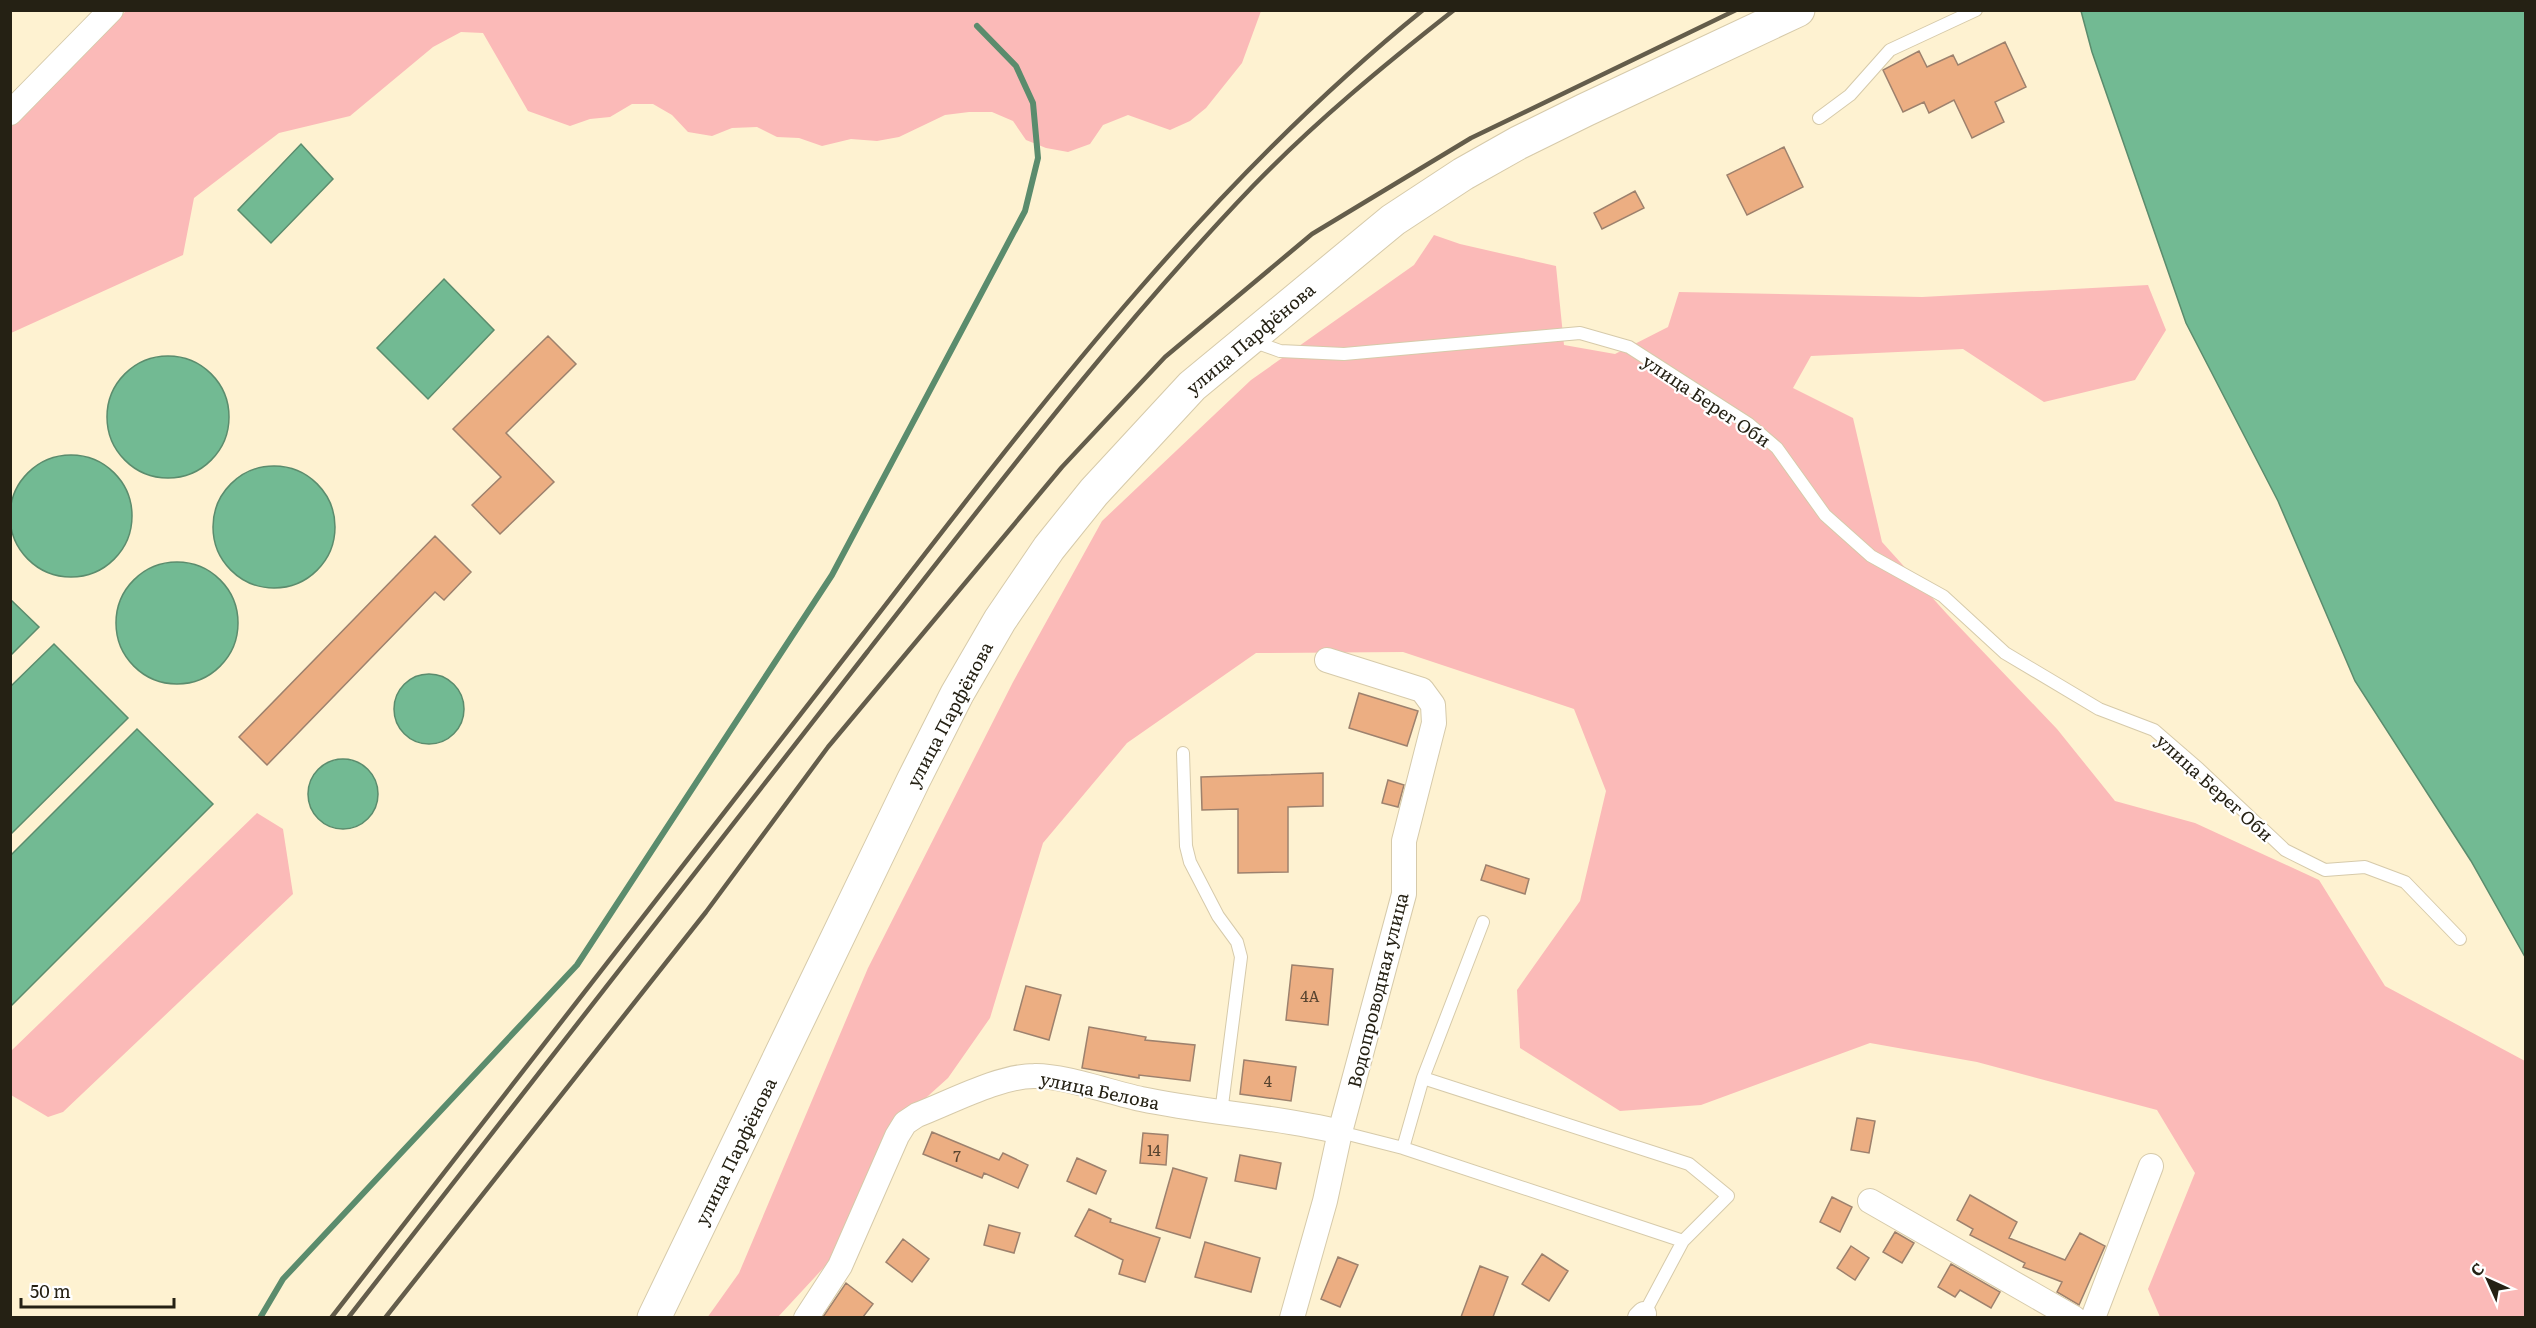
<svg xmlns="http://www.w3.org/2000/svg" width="2536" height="1328" font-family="Literata,serif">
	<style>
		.green { fill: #fbbab8 }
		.water { fill: #72ba93; stroke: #5b8c6d; stroke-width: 1.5 }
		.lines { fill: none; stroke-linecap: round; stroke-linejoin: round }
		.stream { stroke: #5b8c6d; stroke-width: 6 }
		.building { fill: #ecae82; stroke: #9d816d; stroke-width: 1.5 }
		.lane-casing { stroke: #d6caaa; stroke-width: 14 }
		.street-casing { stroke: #d6caaa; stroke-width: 26 }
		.secondary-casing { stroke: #d6caaa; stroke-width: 35 }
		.lane { stroke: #fff; stroke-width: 12 }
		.street { stroke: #fff; stroke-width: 24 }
		.secondary { stroke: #fff; stroke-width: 33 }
		.rail { stroke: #645d4b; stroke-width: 4.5 }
		.labels { text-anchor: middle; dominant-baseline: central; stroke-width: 4.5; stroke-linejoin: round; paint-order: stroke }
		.number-label { font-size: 15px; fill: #574430 }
		.street-label { font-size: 18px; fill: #252114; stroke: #fff }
	</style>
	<rect width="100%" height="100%" fill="#fef2d1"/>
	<!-- green -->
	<path class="green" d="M126 11H1261L1242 63 1206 108 1190 121 1170 130 1128 115 1103 125 1090 144 1068 152 1046 148 1026 140 1013 121 992 112H969L945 115 899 137 877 141 851 139 822 146 799 138 777 137 757 127 732 128 712 136 688 132 672 115 653 104H632L610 117 590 119 570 126 528 111 483 33 461 32 433 47 350 116 279 133 194 198 183 255 11 333V127Z
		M1434 235 1460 244 1556 266 1564 345 1615 354 1668 327 1679 292 1922 297 2148 285 2166 330 2135 380 2044 402 1963 349 1811 356 1793 388 1853 418 1882 542 1947 614 2057 729 2115 801 2195 823 2319 880 2385 986 2525 1061V1317H2160L2148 1289 2195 1173 2157 1110 1977 1062 1870 1043 1701 1105 1620 1111 1520 1048 1517 990 1580 901 1606 791 1574 709 1403 652 1256 653 1127 743 1043 843 990 1018 948 1078 898 1123 840 1250 778 1317 707 1318 739 1273 868 968 1013 682 1102 521 1251 380 1414 265Z
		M257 813 283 829 293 894 63 1112 48 1117 11 1095V1051Z"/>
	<!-- water -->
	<path class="water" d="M2081 11H2525V957L2471 861 2355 681 2278 501 2186 323 2092 52Z
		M301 144 333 179 271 243 238 210Z
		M444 279 494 330 428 399 377 348Z
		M107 417a61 61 0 1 1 122 0a61 61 0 1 1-122 0Z
		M10 516a61 61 0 1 1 122 0a61 61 0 1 1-122 0Z
		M213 527a61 61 0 1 1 122 0a61 61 0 1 1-122 0Z
		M116 623a61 61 0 1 1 122 0a61 61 0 1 1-122 0Z
		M10 599 39 627 11 655H10Z
		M54 644 128 718 11 834V686Z
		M394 709a35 35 0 1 1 70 0a35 35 0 1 1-70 0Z
		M137 729 213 804 11 1006V855Z
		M308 794a35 35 0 1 1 70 0a35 35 0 1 1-70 0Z"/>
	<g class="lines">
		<!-- stream -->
		<path class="stream" d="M260 1318 283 1279 577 965 832 575 1025 211 1038 158 1033 103 1016 66 977 26"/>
	</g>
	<!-- building -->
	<path class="building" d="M2005 42 2026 87 1995 102 2004 122 1972 138 1954 100 1929 113 1924 102 1903 112 1883 70 1919 51 1927 67 1953 55 1958 65Z
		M1784 147 1803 187 1747 215 1727 175Z
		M1635 191 1644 208 1602 229 1594 213Z
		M548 336 576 364 506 433 554 482 500 534 472 505 501 477 453 429Z
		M435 536 471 572 444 600 435 592 267 765 239 737Z
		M1359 693 1418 711 1407 746 1349 728Z
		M1323 773V806L1288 807V872L1238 873V809L1202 810 1201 777Z
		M1388 780 1404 785 1398 807 1382 803Z
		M1486 865 1529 879 1525 894 1481 880Z
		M1292 965 1333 969 1328 1025 1286 1020Z
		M1026 986 1061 995 1049 1040 1014 1030Z
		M1089 1027 1146 1037 1145 1040 1195 1045 1190 1081 1139 1075V1078L1082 1068Z
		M1244 1060 1296 1067 1291 1101 1240 1094Z
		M1857 1118 1875 1121 1869 1153 1851 1150Z
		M932 1132 999 1160 1003 1153 1028 1165 1018 1188 984 1173 982 1178 923 1154Z
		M1143 1133 1168 1135 1166 1165 1140 1163Z
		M1240 1155 1281 1163 1276 1189 1235 1181Z
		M1077 1158 1106 1171 1096 1194 1067 1181Z
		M1173 1168 1207 1178 1190 1238 1156 1228Z
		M1970 1195 2017 1222 2009 1238 2065 1260 2080 1233 2105 1246 2079 1305 2057 1292 2062 1282 2023 1267 2025 1263 1970 1235 1973 1229 1957 1220Z
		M1832 1197 1852 1207 1840 1232 1820 1222Z
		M1089 1209 1111 1219 1110 1222 1160 1238 1145 1282 1119 1274 1123 1260 1075 1236Z
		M989 1225 1020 1233 1014 1253 984 1245Z
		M1895 1232 1914 1243 1902 1263 1883 1252Z
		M903 1239 929 1259 912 1282 886 1262Z
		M1205 1242 1260 1258 1251 1292 1195 1277Z
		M1851 1246 1869 1258 1855 1280 1837 1268Z
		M1542 1254 1568 1271 1549 1301 1522 1284Z
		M1338 1257 1358 1265 1340 1307 1321 1299Z
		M1951 1264 2000 1292 1991 1308 1960 1290 1955 1297 1938 1287Z
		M1480 1266 1508 1277 1493 1317H1461Z
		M846 1283 873 1304 863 1317H823Z"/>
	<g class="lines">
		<!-- lane casing -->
		<g class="lane-casing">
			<path id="lane" d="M1819 118 1850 95 1890 50 1976 10
				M1252 341 1280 351 1344 354 1580 333 1629 347 1749 424 1777 448 1825 515 1871 556 1943 596 2005 653 2099 709 2154 730 2199 769 2285 850 2325 870 2365 867 2405 882 2460 939
				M1183 753 1186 846 1190 862 1218 916 1237 942 1241 957 1221 1113
				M1423 1078 1689 1164 1728 1196 1683 1241
				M1340 1132 1403 1148 1683 1241 1644 1314
				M1403 1148 1423 1078 1483 922"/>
		</g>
		<!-- street casing -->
		<g class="street-casing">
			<path id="street" d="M10 113 111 10
				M1870 1201 2074 1318
				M806 1318 840 1266 897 1136 905 1123 917 1115C951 1102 999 1076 1034 1076 1062 1075 1112 1093 1141 1099 1207 1113 1275 1116 1340 1132
				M1292 1318 1325 1201 1340 1132 1404 894V841L1434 723 1433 705 1422 690 1327 660
				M1640 1318 1644 1314
				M2093 1318 2151 1166"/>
		</g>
		<!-- secondary casing -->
		<g class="secondary-casing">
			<path id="secondary" d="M654 1318 913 781 957 694 1000 620 1049 548 1094 492 1192 386 1393 220 1463 174 1518 143 1585 110 1798 10"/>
		</g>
		<!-- lane -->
		<use href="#lane" class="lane"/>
		<!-- street -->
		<use href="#street" class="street"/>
		<!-- secondary -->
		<use href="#secondary" class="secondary"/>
		<!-- rail -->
		<path class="rail" d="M331 1318C508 1090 685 862 863 634 1034 413 1204 187 1423 10
			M348 1318C522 1095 695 873 868 651 992 493 1114 331 1253 186 1315 122 1384 65 1454 10
			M385 1318 706 912 828 747 1062 467 1165 357 1312 234 1471 138 1736 10"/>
	</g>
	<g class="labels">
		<!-- number labels -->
		<g class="number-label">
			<text x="1310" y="995">4А</text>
			<text x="1268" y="1080">4</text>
			<text x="1154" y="1149">14</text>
			<text x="957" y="1155">7</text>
		</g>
		<!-- street labels -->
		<g class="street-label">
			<text transform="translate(1250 338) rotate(-40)">улица Парфёнова</text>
			<text transform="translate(1707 400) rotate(34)">улица Берег Оби</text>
			<text transform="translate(949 714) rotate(-62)">улица Парфёнова</text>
			<text transform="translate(2215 787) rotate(42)">улица Берег Оби</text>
			<text transform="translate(1377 990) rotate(-76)">Водопроводная улица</text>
			<text transform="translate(1100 1090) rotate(12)">улица Белова</text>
			<text transform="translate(735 1151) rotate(-64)">улица Парфёнова</text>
		</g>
	</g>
	<!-- border -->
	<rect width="2536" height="1328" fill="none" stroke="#252114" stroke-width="24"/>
	<!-- north arrow -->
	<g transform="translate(2488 1280) rotate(315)" stroke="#ffffff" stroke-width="4.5" paint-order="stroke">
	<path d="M0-4.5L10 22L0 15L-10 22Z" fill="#252114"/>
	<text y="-9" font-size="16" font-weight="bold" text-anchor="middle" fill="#252114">С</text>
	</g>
	<!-- scale -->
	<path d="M21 1298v9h153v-9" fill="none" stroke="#252114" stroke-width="3"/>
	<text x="30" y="1298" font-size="18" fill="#252114" stroke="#ffffff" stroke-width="4.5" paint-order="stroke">50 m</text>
</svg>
